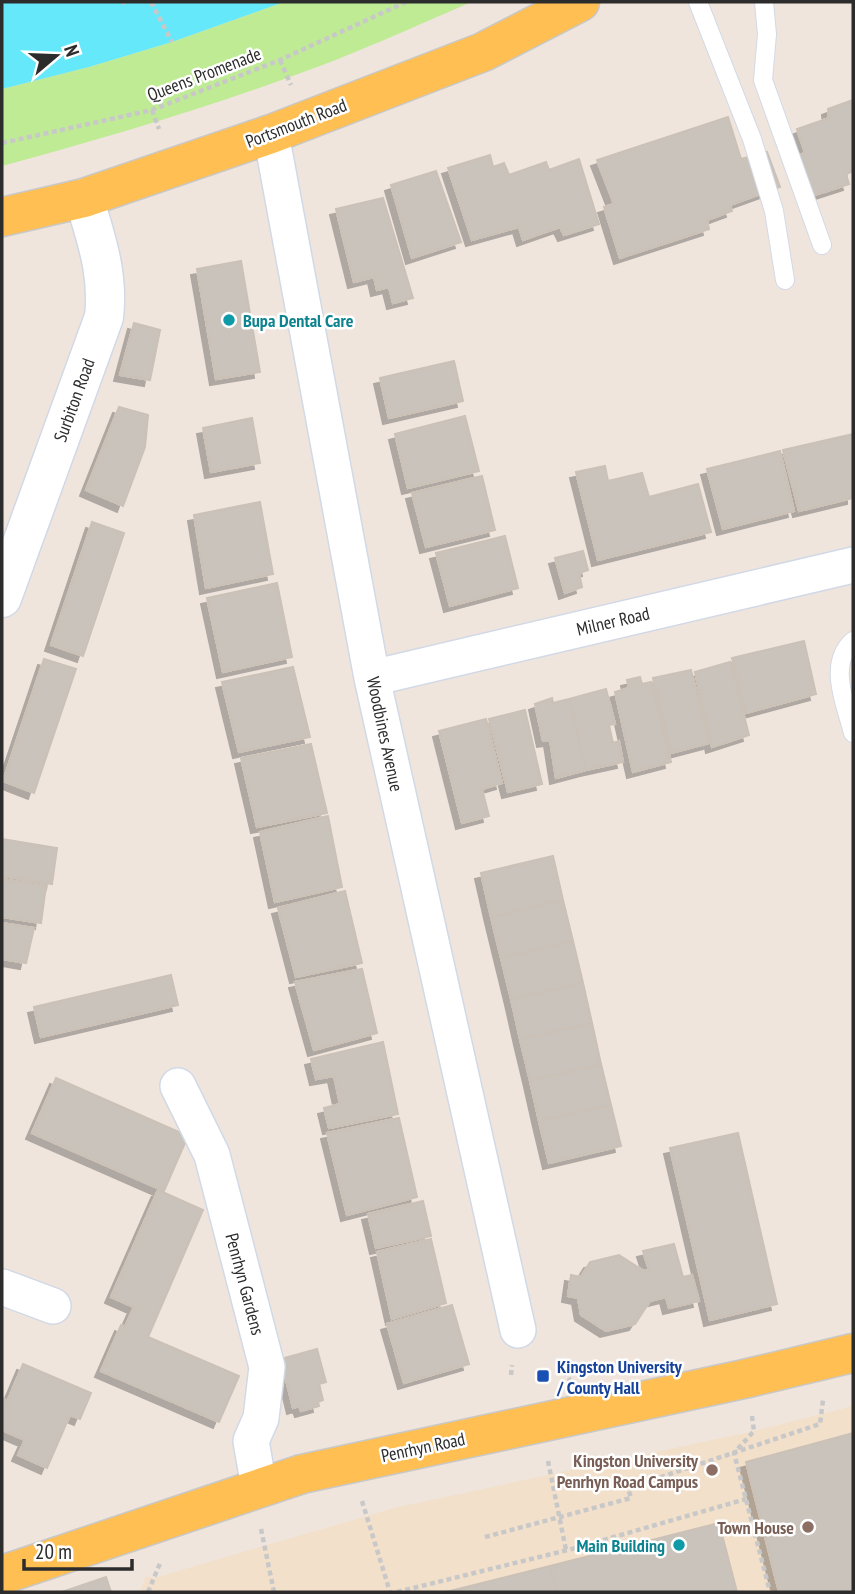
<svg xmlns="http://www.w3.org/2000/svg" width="855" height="1594" font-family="'PT Sans Narrow',sans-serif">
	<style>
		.education { fill: #f2e0cb }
		.green { fill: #beeb94 }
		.water { fill: #66e8fb }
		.building { fill: #cac3bc; stroke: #cbc1b6; stroke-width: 2; filter: url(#shadow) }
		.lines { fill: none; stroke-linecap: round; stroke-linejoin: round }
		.service-casing { stroke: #d2d9e6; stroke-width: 20 }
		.minor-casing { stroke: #d2d9e6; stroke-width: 38 }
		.secondary-casing { stroke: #d2d9e6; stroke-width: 41 }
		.primary-casing { stroke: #c8c8c8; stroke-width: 41 }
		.path { stroke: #c8c8c8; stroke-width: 4.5; stroke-dasharray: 5 3.5; stroke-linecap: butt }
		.service { stroke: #fff; stroke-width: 18 }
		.minor { stroke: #fff; stroke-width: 35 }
		.secondary { stroke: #fff; stroke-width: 38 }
		.primary { stroke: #ffbf52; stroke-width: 38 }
		.culture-dot { fill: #0f9aa8; stroke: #fff; stroke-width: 2.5 }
		.transit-dot { fill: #1a4fb4; stroke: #fff; stroke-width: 2.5 }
		.education-dot { fill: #8d6e63; stroke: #fff; stroke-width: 2.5 }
		.labels { text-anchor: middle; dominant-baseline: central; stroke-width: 5; stroke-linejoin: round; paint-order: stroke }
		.street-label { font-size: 18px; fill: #2c2c2c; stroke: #fff }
		.culture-label { font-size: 18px; font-weight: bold; fill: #0d838f; stroke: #fff; text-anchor: start }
		.transit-label { font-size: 18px; font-weight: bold; fill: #164399; stroke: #fff; text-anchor: start }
		.education-label { font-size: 18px; font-weight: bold; fill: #785e54; stroke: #fff; text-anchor: end }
	</style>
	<defs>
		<filter id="shadow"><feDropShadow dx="-6" dy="6" stdDeviation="0" flood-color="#0004"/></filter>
	</defs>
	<rect width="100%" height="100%" fill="#efe5dd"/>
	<!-- education -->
	<path class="education" d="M853 1406V1592H140L146 1576 154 1578 394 1508 754 1431Z"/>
	<!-- green -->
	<path class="green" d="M284 2H471C414 27 357 53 298 74 201 110 102 139 2 166V89L89 67 172 42Z"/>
	<!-- water -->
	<path class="water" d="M2 2H284L172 42 89 67 2 89Z"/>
	<!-- building -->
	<path class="building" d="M853 100V171L846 174 849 184 812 196 799 155 805 153 797 129 829 118 828 109Z
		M728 117 741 159 767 152 780 187 730 205 732 211 707 220 709 229 620 258 604 207 614 204 597 160Z
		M490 155 493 167 504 163 509 175 546 162 549 170 579 159 599 224 564 235 560 227 523 240 519 227 472 240 448 168Z
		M436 171 461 242 412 258 391 185Z
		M383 198 413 298 393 303 389 287 377 290 374 277 354 282 336 209Z
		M241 261 260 372 216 379 197 269Z
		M134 323 160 330 150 380 120 375Z
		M454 361 463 401 389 418 380 378Z
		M119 407 148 415 145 447 123 506 86 490Z
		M465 416 479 471 408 488 395 434Z
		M252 418 260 463 211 472 203 428Z
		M853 434V498L799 511 783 450Z
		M780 451 794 511 723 529 707 469Z
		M605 466 608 481 642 473 649 497 698 484 711 532 598 560 576 472Z
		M482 476 495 530 426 547 412 493Z
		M260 502 273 574 206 588 194 515Z
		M92 522 124 533 83 656 51 645Z
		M505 536 518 588 450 606 436 553Z
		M583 551 588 570 579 573 582 587 565 593 555 558Z
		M277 583 292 657 223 672 207 598Z
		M804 641 816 694 746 713 732 658Z
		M44 659 76 669 34 793 3 781Z
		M730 662 749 735 712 747 695 672Z
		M293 667 310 737 239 752 222 682Z
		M691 670 709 743 671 753 653 678Z
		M640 677 642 684 651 682 671 762 633 772 615 692 629 688 627 680Z
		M606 689 615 724 609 725 613 743 619 741 623 762 586 770 569 699Z
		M552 698 553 703 569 699 586 770 556 778 550 740 543 741 535 704Z
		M525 710 542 784 508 792 489 719Z
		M486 719 502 783 482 789 489 816 462 823 439 731Z
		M311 744 327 813 257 827 241 758Z
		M328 816 342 887 275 902 260 832Z
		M2 839 57 848 52 884 2 876Z
		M553 856 563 900 491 917 481 873Z
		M2 879 46 886 41 923 2 917Z
		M345 891 362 963 296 977 278 908Z
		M563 900 573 941 501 958 491 917Z
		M2 923 34 928 26 963 2 959Z
		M573 941 583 983 511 999 501 958Z
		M362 969 377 1033 314 1050 295 982Z
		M171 975 178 1005 41 1037 34 1007Z
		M583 983 592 1023 520 1039 511 999Z
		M592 1023 601 1064 530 1081 520 1039Z
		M383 1042 398 1114 329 1128 324 1108 340 1104 334 1076 316 1079 311 1059Z
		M601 1064 611 1105 539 1121 530 1081Z
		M56 1078 188 1136 164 1191 32 1133Z
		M611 1105 621 1146 549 1163 539 1121Z
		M399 1118 417 1197 347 1215 327 1133Z
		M738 1133 777 1304 710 1320 670 1148Z
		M158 1190 203 1210 148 1337 239 1376 219 1422 101 1371 121 1325 125 1327 134 1307 111 1297Z
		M423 1201 431 1236 376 1248 368 1214Z
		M431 1239 446 1303 392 1319 377 1252Z
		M674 1244 683 1277 692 1275 699 1301 669 1308 666 1297 650 1301 635 1324 606 1331 581 1315 578 1298 568 1296 571 1275 581 1277 590 1262 619 1255 644 1271 649 1270 643 1251Z
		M452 1305 469 1364 404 1383 387 1324Z
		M317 1349 326 1382 319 1384 323 1400 318 1402 319 1406 301 1411 299 1406 293 1408 281 1359Z
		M23 1364 91 1393 80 1419 70 1415 47 1468 18 1455 25 1440 2 1430V1397L7 1402Z
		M853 1433V1592H779L746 1462Z
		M719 1523 737 1592H446L550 1566Z
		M719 1523 737 1592H557L550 1566Z
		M106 1577 111 1592H62Z"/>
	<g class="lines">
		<!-- service casing -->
		<g class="service-casing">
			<path id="service" d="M698 2 752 139 774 211 785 280
				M764 2 767 34 763 80 822 245
				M853 641C827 664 846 705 853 733"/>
		</g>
		<!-- minor casing -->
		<g class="minor-casing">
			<path id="minor" d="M271 134 372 678 518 1330
				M372 678 853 565
				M178 1086 212 1155 267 1367 261 1418 251 1441 259 1487
				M2 1287 53 1306"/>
		</g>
		<!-- secondary casing -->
		<g class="secondary-casing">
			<path id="secondary" d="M2 598 104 317C109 273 96 239 84 198"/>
		</g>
		<!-- primary casing -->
		<g class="primary-casing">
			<path id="primary" d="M2 217 84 198 271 134 483 52 580 2
				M2 1575 302 1474 744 1379 853 1353"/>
		</g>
		<!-- path -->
		<path class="path" d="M151 2 172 42
			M122 3 125 2
			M280 60 291 85
			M152 110 159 129
			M2 143 152 110 280 60 406 2
			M559 1364 570 1380
			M511 1375 512 1365
			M752 1416 754 1431 734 1453 770 1592
			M548 1461 566 1550
			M362 1501 390 1592
			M261 1529 274 1592
			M485 1537 631 1498 628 1488 820 1424 823 1400
			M148 1592 161 1561
			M397 1592 572 1549 746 1499"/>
		<!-- service -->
		<use href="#service" class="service"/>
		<!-- minor -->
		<use href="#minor" class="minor"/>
		<!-- secondary -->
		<use href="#secondary" class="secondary"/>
		<!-- primary -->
		<use href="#primary" class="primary"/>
	</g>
	<!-- markers -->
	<g class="culture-dot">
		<circle cx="229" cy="320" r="7"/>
		<circle cx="679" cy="1545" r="7"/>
	</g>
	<rect class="transit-dot" x="536" y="1369" width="14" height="14" rx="3.5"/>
	<g class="education-dot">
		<circle cx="712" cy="1470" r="7"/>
		<circle cx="808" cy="1527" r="7"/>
	</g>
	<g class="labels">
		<!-- street labels -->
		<g class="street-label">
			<text transform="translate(204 74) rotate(-21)">Queens Promenade</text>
			<text transform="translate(296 123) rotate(-21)">Portsmouth Road</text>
			<text transform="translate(74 400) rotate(-70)">Surbiton Road</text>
			<text transform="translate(613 621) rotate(-13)">Milner Road</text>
			<text transform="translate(385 734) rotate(78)">Woodbines Avenue</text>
			<text transform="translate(245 1284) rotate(75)">Penrhyn Gardens</text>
			<text transform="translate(423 1447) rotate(-12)">Penrhyn Road</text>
		</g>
		<!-- culture labels -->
		<g class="culture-label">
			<text x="243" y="320">Bupa Dental Care</text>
			<text x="665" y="1545" text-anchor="end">Main Building</text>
		</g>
		<!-- transit labels -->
		<g class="transit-label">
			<text x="557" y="1366">Kingston University<tspan x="557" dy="21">/ County Hall</tspan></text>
		</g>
		<!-- education labels -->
		<g class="education-label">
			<text x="698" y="1460">Kingston University<tspan x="698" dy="21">Penrhyn Road Campus</tspan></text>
			<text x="794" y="1527">Town House</text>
		</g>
	</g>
	<!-- border -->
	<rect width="855" height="1594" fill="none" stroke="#2c2c2c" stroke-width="7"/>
	<!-- north arrow -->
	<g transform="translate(56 56) rotate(71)" stroke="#ffffff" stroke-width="5" paint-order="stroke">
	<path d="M0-5L12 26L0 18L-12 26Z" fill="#2c2c2c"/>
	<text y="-10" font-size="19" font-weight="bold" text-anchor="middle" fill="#2c2c2c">N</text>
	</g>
	<!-- scale -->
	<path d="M24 1559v10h108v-10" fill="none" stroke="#2c2c2c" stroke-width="3.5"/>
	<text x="35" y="1559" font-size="21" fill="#2c2c2c" stroke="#ffffff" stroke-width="5" paint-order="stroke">20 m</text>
</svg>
